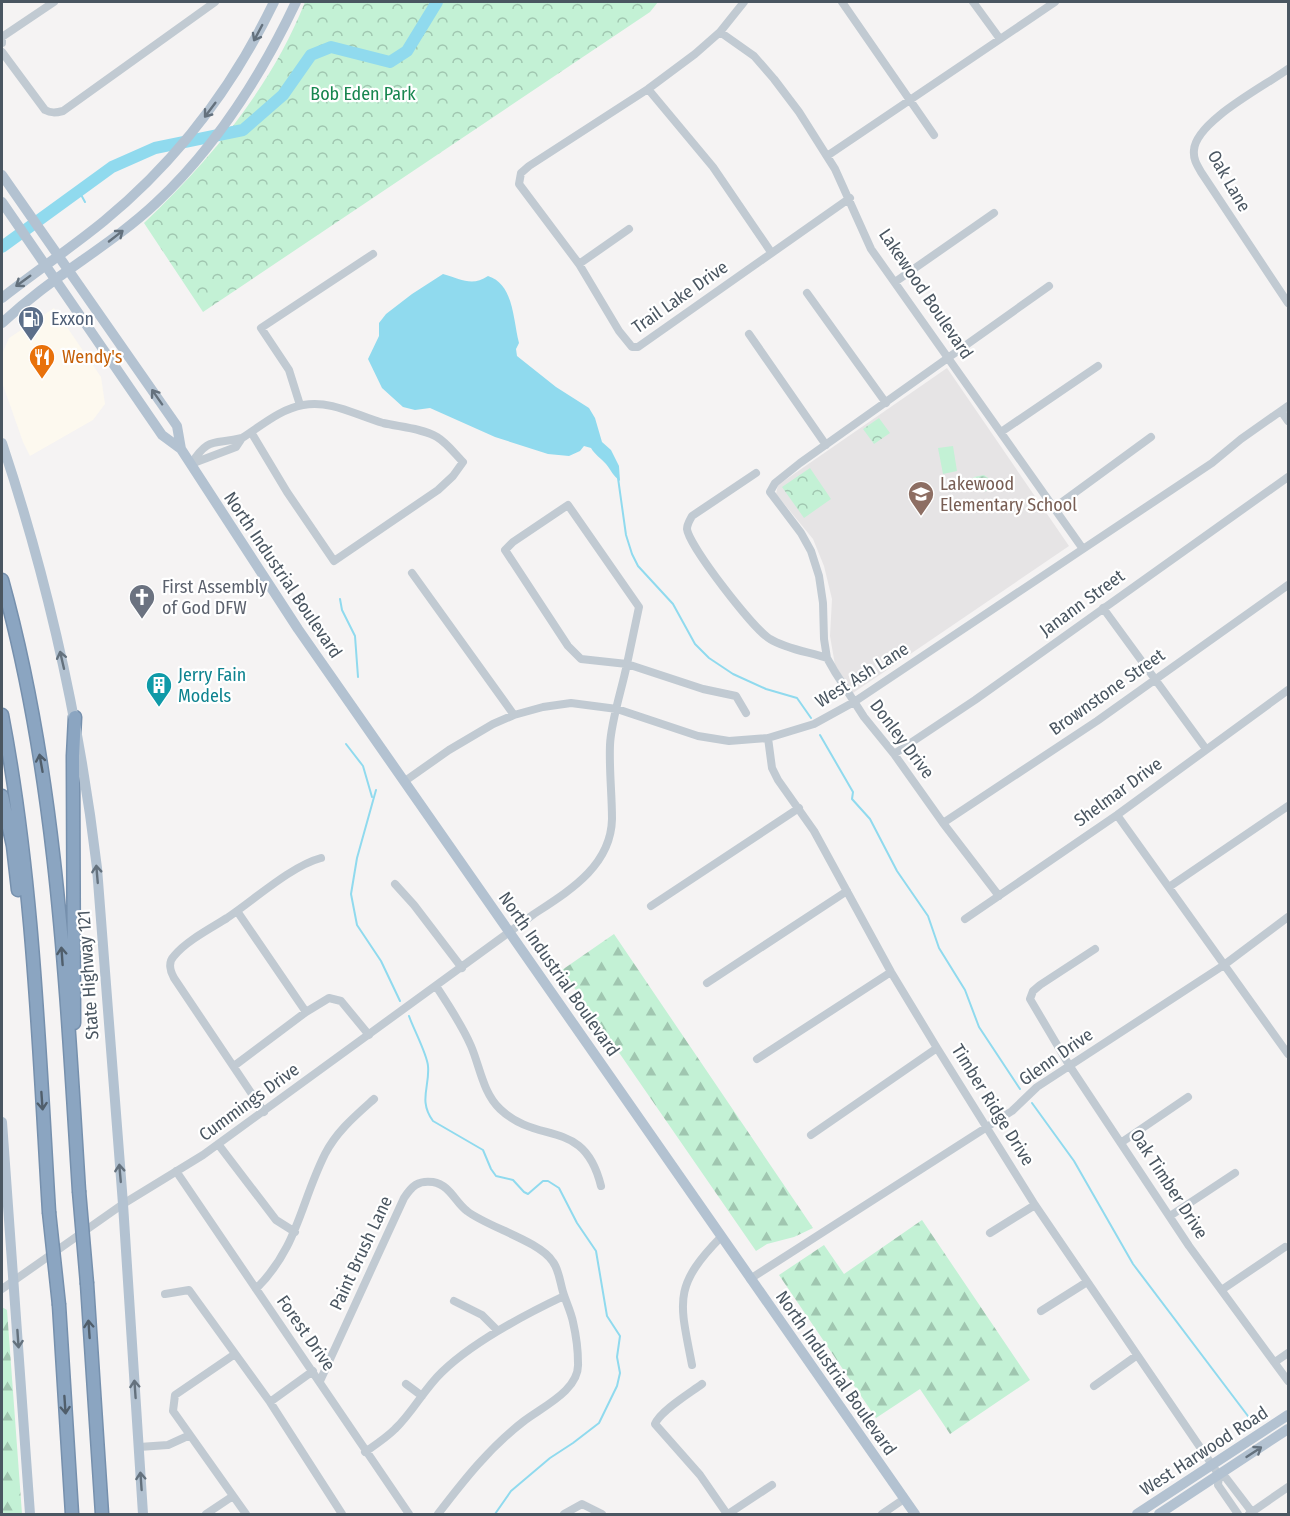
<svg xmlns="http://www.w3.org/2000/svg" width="1290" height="1516" font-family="'Fira Sans Condensed',sans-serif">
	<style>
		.commercial { fill: #fdf9ef }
		.education { fill: #e6e4e5 }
		.green { fill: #c3f1d5 }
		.forest { fill: url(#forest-firs) }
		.park { fill: url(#park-crowns) }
		.water { fill: #90daee }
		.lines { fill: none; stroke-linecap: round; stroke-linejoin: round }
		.stream { stroke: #90daee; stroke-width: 2 }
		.river { stroke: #90daee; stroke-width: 12 }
		.highway-casing { stroke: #7690ad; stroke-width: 15 }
		.minor { stroke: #c1cad2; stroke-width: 8 }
		.major { stroke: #b3c2d1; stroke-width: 10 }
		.highway { stroke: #8ba5c1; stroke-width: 12 }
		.highway-bridge-casing { stroke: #7690ad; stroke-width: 15; stroke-linecap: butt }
		.highway-bridge { stroke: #8ba5c1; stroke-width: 12 }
		.oneway { stroke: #64717d }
		.oneway2 { stroke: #505e6b }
		.labels { text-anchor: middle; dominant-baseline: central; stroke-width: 4.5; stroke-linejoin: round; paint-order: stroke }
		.park-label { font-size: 18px; fill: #17864f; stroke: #fff }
		.street-label { font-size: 18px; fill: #4a5661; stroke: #fff }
		.service-label { font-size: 18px; fill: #4e5e75; stroke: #fff; text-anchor: start }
		.food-label { font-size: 18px; fill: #c56008; stroke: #fff; text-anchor: start }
		.education-label { font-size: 18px; fill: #785e54; stroke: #fff; text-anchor: start }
		.worship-label { font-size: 18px; fill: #5b616d; stroke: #fff; text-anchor: start }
		.culture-label { font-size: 18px; fill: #0d838f; stroke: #fff; text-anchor: start }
	</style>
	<defs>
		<pattern id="forest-firs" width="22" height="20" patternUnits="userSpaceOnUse" patternTransform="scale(1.5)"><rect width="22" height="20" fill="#c3f1d5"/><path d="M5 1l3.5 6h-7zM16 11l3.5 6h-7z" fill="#a0c6b0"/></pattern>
		<pattern id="park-crowns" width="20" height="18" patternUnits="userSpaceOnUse" patternTransform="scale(1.5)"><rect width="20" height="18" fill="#c3f1d5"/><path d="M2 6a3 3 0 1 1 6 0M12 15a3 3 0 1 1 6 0" fill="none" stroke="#a0c6b0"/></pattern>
	</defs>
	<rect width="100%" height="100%" fill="#f5f3f3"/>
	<!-- commercial -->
	<path class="commercial" d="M54 308 101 377 105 404 93 420 30 456 23 442 3 385 2 354 9 338Z"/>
	<!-- education -->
	<path class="education" d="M947 368 1069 546 853 693 835 665 830 636 832 599 824 566 813 539 776 494 778 485Z"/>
	<!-- green -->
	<path class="green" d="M953 446 957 471 943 474 938 448Z"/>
	<!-- forest -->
	<path class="forest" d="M614 934 813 1228 794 1237 767 1244 756 1251 562 970Z
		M922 1220 1030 1380 950 1434 920 1389 876 1418 779 1275 824 1245 844 1274Z
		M2 1307 7 1310 22 1514H2Z"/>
	<!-- park -->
	<path class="park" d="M305 2H658L650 12 203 312 144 223C210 160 271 88 305 2Z
		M879 418 890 433 874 444 863 429Z
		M810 468 831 499 804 518 782 487Z
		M984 475 991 480 993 490 980 492 969 486V481L974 477Z"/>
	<!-- water -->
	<path class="water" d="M443 274C461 279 472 287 488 276 514 284 513 320 519 343L516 349 517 356 556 387 589 408 595 418 602 442 611 450 619 466 620 481C613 476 611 470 606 464 601 458 595 455 591 448L584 446 580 451 569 456 548 454 495 437 430 408 415 410 403 407 382 388 368 359 379 336V323L386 314 412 294Z"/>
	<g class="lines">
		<!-- stream -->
		<path class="stream" d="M79 191 85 202
			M618 478 626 535 632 554 638 566 673 604 695 644 709 658 733 674 766 689 797 698 811 718
			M340 599 342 610 355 636 358 677
			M820 735 853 792 852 799 870 819 897 871 928 916 939 948 965 990 979 1027 1020 1089
			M346 744 363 766 372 797
			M376 790 357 858 351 894 357 925 381 961 400 1001
			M409 1016C413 1028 427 1054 428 1066 430 1087 418 1100 433 1121L483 1150 491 1169 496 1176 513 1180 524 1192 528 1194 543 1181H548L559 1188 577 1223 596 1251 607 1316 620 1336 617 1357 620 1373 617 1386 599 1423 573 1443 550 1458 511 1491 495 1514
			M1032 1103 1074 1161 1133 1264 1254 1424"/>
		<!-- river -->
		<path class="river" d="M2 247 112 167 155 148 243 130 283 95 311 55 331 47 390 62 407 51 437 2"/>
		<!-- highway casing -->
		<g class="highway-casing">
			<path id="highway" d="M2 580C57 778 66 986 79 1191
				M2 715C33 876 39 1048 49 1212
				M2 796 13 846 18 890
				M74 1023 73 756 75 717
				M87 1284 102 1514
				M59 1305 72 1514"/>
		</g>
		<!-- minor -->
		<path class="minor" d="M744 2 720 32 695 54 648 89 529 166 521 173 519 184 579 264 619 331 632 347H638L850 198
			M842 2 934 135
			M973 2 1000 39
			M720 32 754 56 774 79 799 112 835 169 871 249 1083 549
			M2 43V37L54 2
			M2 52 45 110C51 113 55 113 63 111L215 2
			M1288 69C1265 86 1196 121 1194 150 1193 159 1197 165 1201 172L1288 303
			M648 89 713 167 771 252
			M827 156 1055 2
			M579 264 629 229
			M895 282 994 213
			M807 293 886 403
			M749 334 826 445
			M300 405 289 370 261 328 373 254
			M1281 411 1288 421
			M1001 432 1098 366
			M242 438C261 426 280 409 303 405 332 400 355 415 383 423 400 427 421 428 437 437 447 443 455 454 463 462L453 476 438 490 334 561 287 492 251 432
			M242 438 236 447 191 464C209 436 213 445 242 438Z
			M756 473 692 516C690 520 687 524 687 529 689 546 754 630 770 639 786 649 809 652 827 658
			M1054 508 1151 437
			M412 573 514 715
			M1103 608 1206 749
			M768 738 772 768 778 780 814 831 891 972 937 1048 1035 1205 1219 1475
			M894 754 975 700 1288 477
			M405 781 449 750 493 724 514 715 543 707 571 703 617 709 698 736 729 741 768 738 814 724 854 702 1077 553 1212 463 1241 439 1288 406
			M1117 815 1288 1054
			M943 823 1097 721 1288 585
			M395 884 414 905 462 968
			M1169 887 1288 806
			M999 896 943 823 894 754 864 717 835 672 827 658 824 639 823 603 819 576 811 551 801 533 770 492 775 483 800 463 1049 286
			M651 906 799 808
			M237 911 306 1012
			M965 919 1117 815 1288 690
			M1095 949 1040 985 1033 991 1030 999 1069 1065 1189 1246 1288 1381
			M707 983 847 891
			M436 986C449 1006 462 1025 471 1046 480 1067 483 1093 500 1109 539 1146 584 1117 601 1186
			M757 1059 891 972
			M234 1066 306 1012 329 998 341 1001 369 1035
			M264 1112 174 978C170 971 168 962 174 956 186 941 211 928 227 918 254 900 291 866 321 858
			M811 1135 937 1048
			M1122 1142 1188 1097
			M218 1144 276 1220 295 1232
			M176 1171 409 1514
			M1170 1216 1235 1173
			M990 1233 1035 1205
			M750 1279 1012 1111 1037 1087 1224 965 1288 917
			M2 1289 123 1204 203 1155 534 914C569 891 611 866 612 819 612 794 609 770 610 745 611 721 622 689 627 664L581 659 568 646 505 550 513 542 568 505 639 607 627 664 703 689 736 696 746 713
			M256 1289C298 1247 300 1204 325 1154 337 1131 355 1116 374 1099
			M1223 1289 1285 1247
			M165 1294 189 1290 270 1402 342 1514
			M454 1301 482 1315 498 1331
			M1041 1311 1087 1282
			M235 1354 175 1395 173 1411 246 1514
			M1275 1362 1288 1353
			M692 1365C680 1302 672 1287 721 1237
			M320 1381 404 1198C412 1186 418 1180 433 1182 450 1185 455 1202 467 1211 487 1227 540 1241 553 1262 559 1270 560 1282 563 1292 566 1302 571 1312 573 1322 576 1335 578 1350 578 1363 580 1390 542 1407 524 1421 490 1447 464 1480 438 1514
			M406 1384 422 1396
			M702 1384C690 1393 660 1411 655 1424L700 1475 727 1514
			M1094 1386 1136 1356
			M270 1402 313 1371
			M139 1447 168 1445 190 1435
			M365 1452C375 1445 386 1438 395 1429 413 1412 424 1389 442 1372 474 1341 524 1315 564 1296
			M1219 1475 1226 1478 1252 1512
			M1219 1475 1218 1485 1238 1514
			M206 1514 233 1496
			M564 1514 582 1504 602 1514
			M728 1514 772 1485
			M882 1514 904 1499
			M1249 1514 1288 1487"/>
		<!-- major -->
		<path class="major" d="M2 175 177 426 181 449 298 629 915 1514
			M2 202 162 435 181 449
			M2 298C35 272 71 248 104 221 177 161 233 87 274 2
			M2 323C14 312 27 301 40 291 79 261 121 236 156 203 217 146 261 76 296 2
			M2 443C48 581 80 724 97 868L123 1204 143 1514
			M2 1122 30 1514
			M1137 1514 1288 1415
			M1159 1514 1288 1429"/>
		<!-- highway -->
		<use href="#highway" class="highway"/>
		<!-- highway-bridge casing -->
		<g class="highway-bridge-casing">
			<path id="highway-bridge" d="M79 1191 87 1284
				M49 1212 59 1305"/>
		</g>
		<!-- highway-bridge -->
		<use href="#highway-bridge" class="highway-bridge"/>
	</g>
	<!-- one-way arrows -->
	<defs><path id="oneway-shaft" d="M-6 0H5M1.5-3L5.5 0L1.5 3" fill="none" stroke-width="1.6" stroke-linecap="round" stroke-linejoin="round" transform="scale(1.5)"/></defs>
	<g class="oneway">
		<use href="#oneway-shaft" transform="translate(258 33) rotate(118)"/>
		<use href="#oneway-shaft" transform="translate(210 110) rotate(127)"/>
		<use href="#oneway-shaft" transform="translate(116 236) rotate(-38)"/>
		<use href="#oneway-shaft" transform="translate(23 281) rotate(144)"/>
		<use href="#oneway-shaft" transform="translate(157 397) rotate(-125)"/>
		<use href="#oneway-shaft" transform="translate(62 660) rotate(-103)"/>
		<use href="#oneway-shaft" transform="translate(97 874) rotate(-95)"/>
		<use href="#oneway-shaft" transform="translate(120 1173) rotate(-95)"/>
		<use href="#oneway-shaft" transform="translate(18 1339) rotate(86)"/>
		<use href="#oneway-shaft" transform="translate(135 1389) rotate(-94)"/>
		<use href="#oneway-shaft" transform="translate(1254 1452) rotate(-33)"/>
		<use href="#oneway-shaft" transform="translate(141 1481) rotate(-94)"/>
	</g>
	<g class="oneway2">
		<use href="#oneway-shaft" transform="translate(41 763) rotate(-100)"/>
		<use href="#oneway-shaft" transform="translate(62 956) rotate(-94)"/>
		<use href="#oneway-shaft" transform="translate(42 1101) rotate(86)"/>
		<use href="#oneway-shaft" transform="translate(89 1329) rotate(-94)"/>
		<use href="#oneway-shaft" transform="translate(65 1405) rotate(86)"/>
	</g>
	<!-- icons -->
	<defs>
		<g id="fuel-pin" transform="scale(1.35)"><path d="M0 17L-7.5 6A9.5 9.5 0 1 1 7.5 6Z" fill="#5c6f8a" stroke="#fff"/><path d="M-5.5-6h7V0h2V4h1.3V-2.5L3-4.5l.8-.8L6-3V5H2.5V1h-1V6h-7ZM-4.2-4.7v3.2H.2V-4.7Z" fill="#fff"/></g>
		<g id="restaurant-pin" transform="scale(1.35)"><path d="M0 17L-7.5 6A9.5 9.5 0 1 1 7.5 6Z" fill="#e8710a" stroke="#fff"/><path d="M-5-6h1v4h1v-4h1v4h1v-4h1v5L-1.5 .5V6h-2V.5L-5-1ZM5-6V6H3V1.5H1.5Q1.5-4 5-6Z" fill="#fff"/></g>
		<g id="school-pin" transform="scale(1.35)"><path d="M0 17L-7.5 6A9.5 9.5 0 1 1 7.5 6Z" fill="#8d6e63" stroke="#fff"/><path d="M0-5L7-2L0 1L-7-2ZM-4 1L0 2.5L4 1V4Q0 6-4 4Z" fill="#fff"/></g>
		<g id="church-pin" transform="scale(1.35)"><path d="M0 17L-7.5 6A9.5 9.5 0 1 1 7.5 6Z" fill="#6b7280" stroke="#fff"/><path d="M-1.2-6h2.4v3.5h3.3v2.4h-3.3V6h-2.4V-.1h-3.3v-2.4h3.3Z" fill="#fff"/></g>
		<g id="building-pin" transform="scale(1.35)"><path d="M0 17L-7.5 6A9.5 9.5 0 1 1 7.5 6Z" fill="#0f9aa8" stroke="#fff"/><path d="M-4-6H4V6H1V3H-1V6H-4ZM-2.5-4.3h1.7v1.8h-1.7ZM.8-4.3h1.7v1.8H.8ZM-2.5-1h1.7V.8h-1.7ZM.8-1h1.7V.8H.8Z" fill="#fff"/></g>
	</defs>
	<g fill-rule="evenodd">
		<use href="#fuel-pin" x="31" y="319"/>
		<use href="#restaurant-pin" x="42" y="357"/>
		<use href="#school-pin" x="921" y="494"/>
		<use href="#church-pin" x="142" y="597"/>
		<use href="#building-pin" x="159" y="685"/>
	</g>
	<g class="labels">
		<!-- park labels -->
		<g class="park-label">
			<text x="363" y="94">Bob Eden Park</text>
		</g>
		<!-- street labels -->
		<g class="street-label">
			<text transform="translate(1229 181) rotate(60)">Oak Lane</text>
			<text transform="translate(926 294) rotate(56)">Lakewood Boulevard</text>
			<text transform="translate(680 297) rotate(-35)">Trail Lake Drive</text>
			<text transform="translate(283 575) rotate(56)">North Industrial Boulevard</text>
			<text transform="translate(1082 603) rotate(-36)">Janann Street</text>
			<text transform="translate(862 675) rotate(-32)">West Ash Lane</text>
			<text transform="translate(1107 692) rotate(-35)">Brownstone Street</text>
			<text transform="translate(902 739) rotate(53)">Donley Drive</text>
			<text transform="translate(1118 792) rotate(-36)">Shelmar Drive</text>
			<text transform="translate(559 974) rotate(55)">North Industrial Boulevard</text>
			<text transform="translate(88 975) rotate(-94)">State Highway 121</text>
			<text transform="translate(1056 1057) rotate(-35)">Glenn Drive</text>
			<text transform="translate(249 1102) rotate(-36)">Cummings Drive</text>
			<text transform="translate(993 1105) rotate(58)">Timber Ridge Drive</text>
			<text transform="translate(1169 1184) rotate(57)">Oak Timber Drive</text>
			<text transform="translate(361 1253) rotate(-65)">Paint Brush Lane</text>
			<text transform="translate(306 1333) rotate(55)">Forest Drive</text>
			<text transform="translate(836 1373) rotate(55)">North Industrial Boulevard</text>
			<text transform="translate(1204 1451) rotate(-33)">West Harwood Road</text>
		</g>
		<!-- service labels -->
		<g class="service-label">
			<text x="51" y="319">Exxon</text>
		</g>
		<!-- food labels -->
		<g class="food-label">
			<text x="62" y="357">Wendy's</text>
		</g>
		<!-- education labels -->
		<g class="education-label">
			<text x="940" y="484">Lakewood<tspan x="940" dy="21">Elementary School</tspan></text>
		</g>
		<!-- worship labels -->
		<g class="worship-label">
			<text x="162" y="587">First Assembly<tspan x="162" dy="21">of God DFW</tspan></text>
		</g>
		<!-- culture labels -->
		<g class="culture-label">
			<text x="178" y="675">Jerry Fain<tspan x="178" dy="21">Models</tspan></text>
		</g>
	</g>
	<!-- border -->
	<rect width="1290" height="1516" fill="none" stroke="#4a5661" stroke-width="6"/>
</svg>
